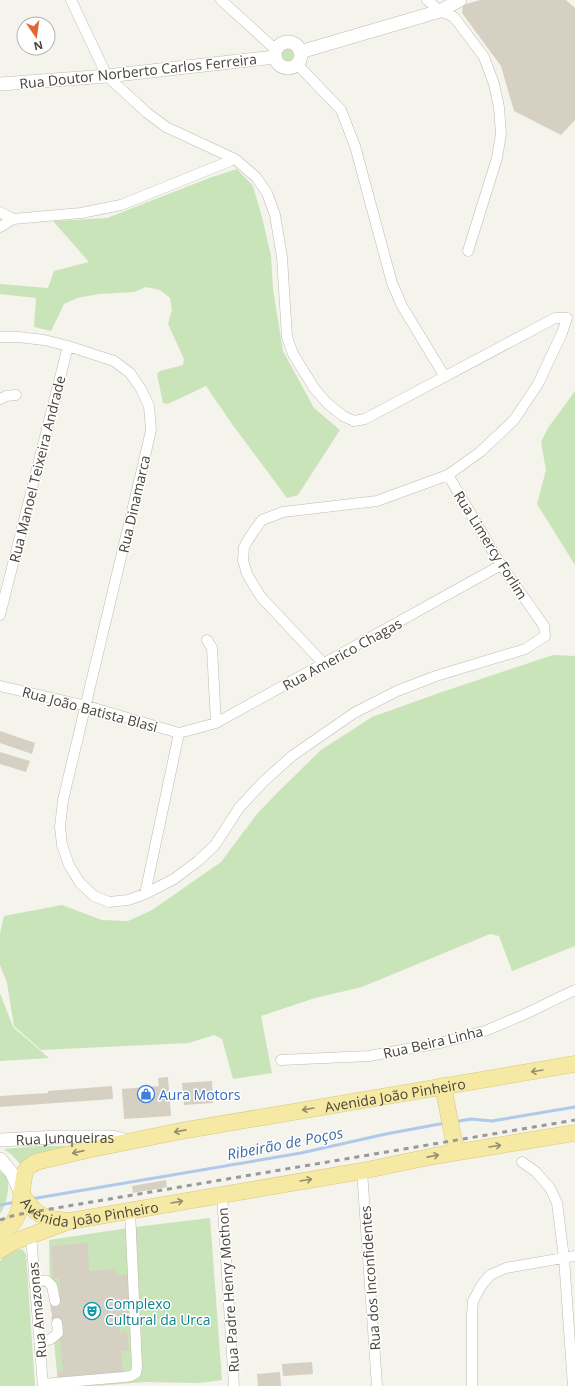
<svg xmlns="http://www.w3.org/2000/svg" width="575" height="1386" font-family="'Open Sans',sans-serif">
	<style>
		.green { fill: #cae4b9 }
		.lines { fill: none; stroke-linecap: round; stroke-linejoin: round }
		.stream { stroke: #afc9ea; stroke-width: 3 }
		.building { fill: #d5d0c2 }
		.minor-tunnel { stroke: #d2d0c8; stroke-width: 10; stroke-dasharray: 10 5; stroke-linecap: butt }
		.minor-casing { stroke: #bfbcaf; stroke-width: 11 }
		.tertiary-casing { stroke: #bfbcaf; stroke-width: 14 }
		.primary-casing { stroke: #d9c975; stroke-width: 17 }
		.minor { stroke: #fff; stroke-width: 10 }
		.tertiary { stroke: #fff; stroke-width: 13 }
		.primary { stroke: #f5e9a4; stroke-width: 16 }
		.rail { stroke: #999; stroke-width: 3; stroke-dasharray: 5 5; stroke-linecap: butt }
		.oneway { stroke: #968e6a }
		.labels { text-anchor: middle; dominant-baseline: central; stroke-width: 3; stroke-linejoin: round; paint-order: stroke }
		.street-label { font-size: 14px; fill: #48443a; stroke: #fff }
		.shop-label { font-size: 14px; fill: #366cbe; stroke: #fff; text-anchor: start }
		.culture-label { font-size: 14px; fill: #0d838f; stroke: #fff; text-anchor: start }
		.water-label { font-size: 15px; font-style: italic; fill: #3d6caa; stroke: #fff }
	</style>
	<rect width="100%" height="100%" fill="#f4f3ec"/>
	<!-- green -->
	<path class="green" d="M279 56a8 8 0 1 1 16 0a8 8 0 1 1-16 0Z
		M237 169 253 186 262 217 271 256 273 289 283 351 314 408 340 430 298 495 287 498 232 424 206 386 168 404 163 403 157 374 160 371 183 365 184 359 168 324 172 310 170 298 160 290 146 287 134 292 99 294 77 298 64 304 51 331 34 327 36 298 0 294V284L48 288 54 271 89 262 53 221 107 218 212 177Z
		M575 391V565L537 504 546 470 541 442 548 428Z
		M553 655 575 656V946L512 971 499 936 490 934 362 987 315 998 261 1016 272 1073 233 1079 222 1039 214 1035 189 1043 41 1050 14 1026 7 983 0 965V934L4 916 62 905 102 920 128 921 152 910 221 862 257 814 277 793 321 750 372 717 439 693Z
		M0 993 13 1027 49 1058 0 1061Z
		M37 1146H92L28 1159 20 1164 12 1155 4 1149Z
		M0 1171 8 1178C9 1189 7 1205 0 1214Z
		M210 1218 222 1380 198 1383 145 1382 94 1386H58L50 1293 49 1240 135 1227Z
		M22 1249 26 1254 35 1386H0V1261C6 1254 13 1250 22 1249Z"/>
	<g class="lines">
		<!-- stream -->
		<path class="stream" d="M454 1122 471 1119 492 1121 575 1107
			M31 1199 301 1153 386 1134 445 1123
			M0 1205 16 1202"/>
	</g>
	<!-- building -->
	<path class="building" d="M480 0H566L575 8V120L561 135 514 111 501 66 462 13 463 5Z
		M0 731 35 743 32 754 0 743Z
		M0 752 30 761 26 772 0 764Z
		M168 1077 171 1116 124 1119 122 1089 159 1086 158 1078Z
		M212 1081 213 1103 184 1105 182 1083Z
		M112 1086 113 1099 0 1107V1096L48 1093V1091Z
		M166 1180 167 1187 133 1193 132 1186Z
		M88 1243 89 1271 116 1269V1275H129L132 1321 120 1322V1332L127 1331 129 1351H121L123 1374 59 1379 58 1372 63 1371 59 1326 53 1323 51 1301 57 1293H60L59 1278 53 1279 51 1246Z
		M312 1362 313 1374 283 1376 282 1364Z
		M280 1372 281 1386H258L257 1374Z"/>
	<g class="lines">
		<!-- minor-tunnel -->
		<path class="minor-tunnel" d="M55 1301 57 1323"/>
		<!-- minor casing -->
		<g class="minor-casing">
			<path id="minor" d="M71 0 107 76 146 112 166 127 235 159 256 177 267 193 275 215 282 257 287 337 293 354 314 388 327 403 343 416 354 421 365 419 555 318H567L562 333 538 384 514 420 480 452 448 475 377 501 283 512 262 520 253 532 244 547 243 560 247 574 261 597 324 664
				M221 0 276 50
				M427 0 440 11 454 17 484 57 494 84 499 107 501 134 497 158 468 251
				M297 64 341 110 355 146 392 283 402 306 445 377
				M0 212 13 219 81 213 121 205 235 159
				M0 227 13 219
				M0 337H18L44 340 68 346 114 361 130 373 141 389 149 406 151 430 143 465 63 800 60 827 62 845 69 865 80 883 94 896 109 902 128 900 145 894 174 879 198 861 215 845 239 808 263 782 292 756 354 713 397 691 436 676 525 649 545 636 544 626 501 565 448 475
				M0 399 6 396 16 395
				M0 615 68 346
				M207 640 212 648 216 723
				M0 686 87 706 179 733
				M179 733 216 723 501 565
				M145 894 179 733
				M281 1060 369 1056 440 1043 485 1031 523 1015 575 990
				M522 1162 536 1172 550 1188 557 1203 564 1258 573 1386
				M362 1171 377 1386
				M222 1194 234 1386
				M31 1235 43 1386
				M34 1280 47 1281 52 1286 55 1301
				M41 1342 51 1339 58 1333 57 1323
				M43 1384 124 1377 131 1376 136 1373 137 1367 130 1210
				M472 1386V1315L473 1301 481 1286 490 1275 506 1268 575 1256"/>
		</g>
		<!-- tertiary casing -->
		<g class="tertiary-casing">
			<g id="tertiary">
				<circle cx="288" cy="55" r="13"/>
				<path d="M300 52 440 11 460 0"/>
				<path d="M0 84 107 76 275 57"/>
				<path id="s1" d="M0 1140 57 1137H112L129 1141"/>
				<path d="M0 1159 11 1172 21 1193"/>
			</g>
		</g>
		<!-- primary casing -->
		<g class="primary-casing">
			<g id="primary">
				<path d="M443 1086 456 1152"/>
				<path id="s2" d="M21 1193C35 1216 44 1219 70 1221L362 1171 434 1156 575 1133"/>
				<path id="s3" d="M0 1233C26 1220 19 1196 25 1172L28 1167 36 1162 87 1150 181 1131 575 1064"/>
				<path d="M0 1250 13 1242 67 1222"/>
			</g>
		</g>
		<!-- minor -->
		<use href="#minor" class="minor"/>
		<!-- tertiary -->
		<use href="#tertiary" class="tertiary"/>
		<!-- primary -->
		<use href="#primary" class="primary"/>
		<!-- rail -->
		<path class="rail" d="M0 1220 15 1215 575 1120"/>
	</g>
	<!-- one-way arrows -->
	<defs><path id="oneway-shaft" d="M-6 0H5M1.5-3L5.5 0L1.5 3" fill="none" stroke-width="1.6" stroke-linecap="round" stroke-linejoin="round"/></defs>
	<g class="oneway">
		<use href="#oneway-shaft" transform="translate(537 1071) rotate(171)"/>
		<use href="#oneway-shaft" transform="translate(308 1109) rotate(170)"/>
		<use href="#oneway-shaft" transform="translate(180 1131) rotate(169)"/>
		<use href="#oneway-shaft" transform="translate(495 1146) rotate(-9)"/>
		<use href="#oneway-shaft" transform="translate(78 1152) rotate(167)"/>
		<use href="#oneway-shaft" transform="translate(433 1156) rotate(-11)"/>
		<use href="#oneway-shaft" transform="translate(306 1180) rotate(-9)"/>
		<use href="#oneway-shaft" transform="translate(177 1202) rotate(-10)"/>
	</g>
	<!-- icons -->
	<defs>
		<g id="shop-ring" transform="scale(0.9)"><circle r="9.5" fill="#fff" stroke="#3f7fe0" stroke-width="1.5"/><path d="M-5-2.5h2.3a2.7 3.5 0 0 1 5.4 0H5L5.5 6h-11ZM-1.5-2.5h3a1.5 2.3 0 0 0-3 0Z" fill="#3f7fe0"/></g>
		<g id="theatre-ring" transform="scale(0.9)"><circle r="9.5" fill="#fff" stroke="#0f9aa8" stroke-width="1.5"/><path d="M-5-5.5Q0-4 5-5.5V0Q5 5 0 6Q-5 5-5 0ZM-3.3-2.5H-1v1.5H-3.3ZM1-2.5H3.3v1.5H1ZM-2.8 1Q0 5.5 2.8 1Z" fill="#0f9aa8"/></g>
	</defs>
	<g fill-rule="evenodd">
		<use href="#shop-ring" x="146" y="1094"/>
		<use href="#theatre-ring" x="92" y="1311"/>
	</g>
	<g class="labels">
		<!-- street labels -->
		<g class="street-label">
			<text transform="translate(138 71) rotate(-6)">Rua Doutor Norberto Carlos Ferreira</text>
			<text transform="translate(37 469) rotate(-76)">Rua Manoel Teixeira Andrade</text>
			<text transform="translate(134 504) rotate(-77)">Rua Dinamarca</text>
			<text transform="translate(491 545) rotate(58)">Rua Limercy Forlim</text>
			<text transform="translate(342 654) rotate(-29)">Rua Americo Chagas</text>
			<text transform="translate(90 709) rotate(15)">Rua João Batista Blasi</text>
			<text transform="translate(433 1042) rotate(-13)">Rua Beira Linha</text>
			<text stroke="none"><textPath href="#s3" startOffset="450">Avenida João Pinheiro</textPath></text>
			<text stroke="none"><textPath href="#s1" startOffset="65">Rua Junqueiras</textPath></text>
			<text stroke="none"><textPath href="#s2" startOffset="78">Avenida João Pinheiro</textPath></text>
			<text transform="translate(370 1278) rotate(-94)">Rua dos Inconfidentes</text>
			<text transform="translate(228 1290) rotate(-94)">Rua Padre Henry Mothon</text>
			<text transform="translate(37 1310) rotate(-95)">Rua Amazonas</text>
		</g>
		<!-- shop labels -->
		<g class="shop-label">
			<text x="159" y="1094">Aura Motors</text>
		</g>
		<!-- culture labels -->
		<g class="culture-label">
			<text x="105" y="1303">Complexo<tspan x="105" dy="16">Cultural da Urca</tspan></text>
		</g>
		<!-- water labels -->
		<g class="water-label">
			<text transform="translate(285 1143) rotate(-11)">Ribeirão de Poços</text>
		</g>
	</g>
	<!-- north arrow -->
	<g transform="translate(36 36) rotate(167)"><circle r="19" fill="#ffffff" stroke="#b6b4b0"/>
	<path d="M0-3L7 15L0 10L-7 15Z" fill="#e56632"/>
	<text y="-6" font-size="11" font-weight="bold" text-anchor="middle" fill="#48443a">N</text>
	</g>
</svg>
